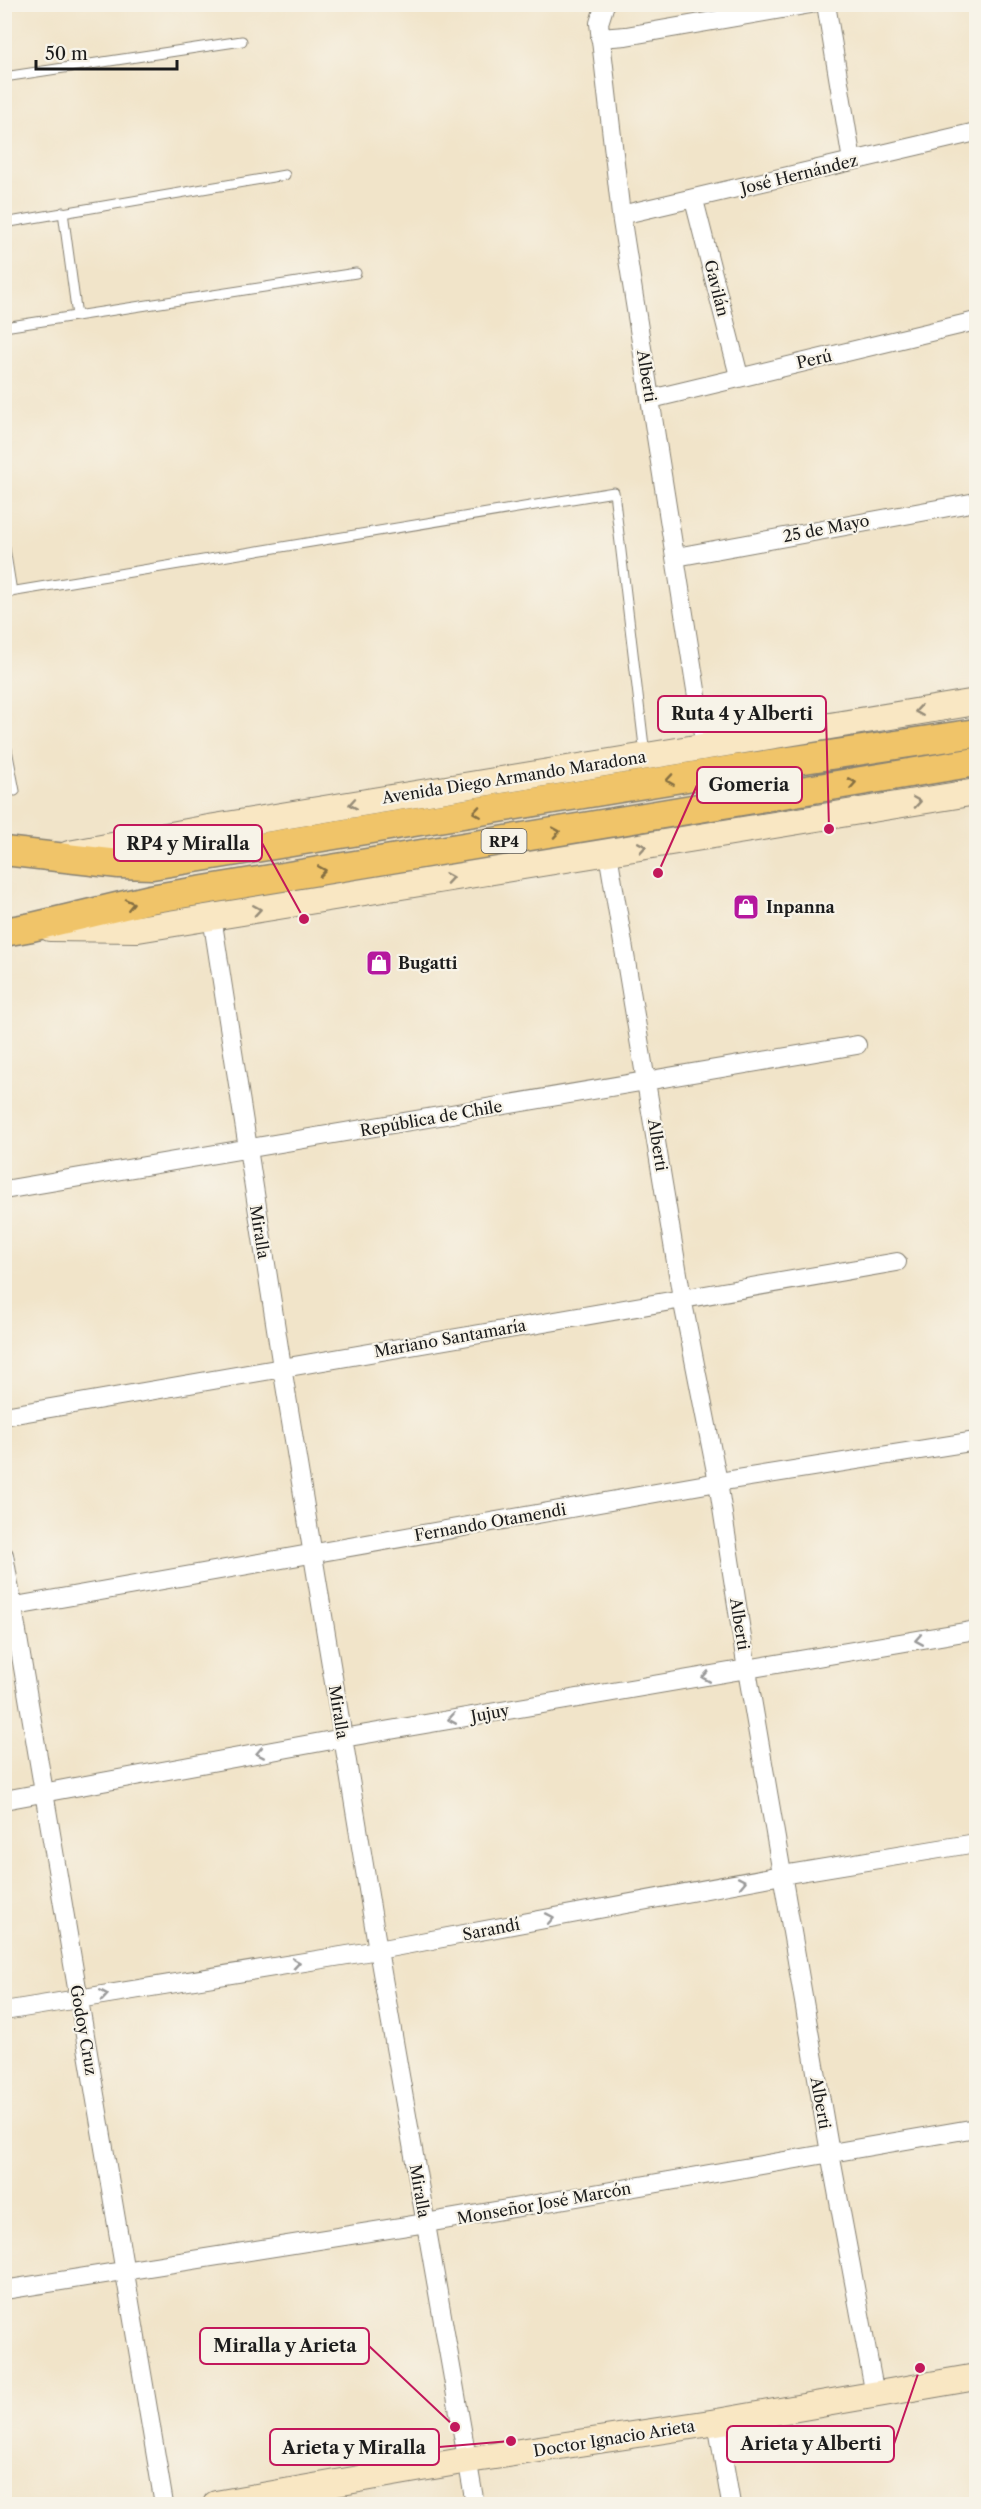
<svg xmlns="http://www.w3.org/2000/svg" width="981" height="2509" font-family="'Libre Caslon Text',serif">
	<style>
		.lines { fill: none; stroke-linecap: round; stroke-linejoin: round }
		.lane-casing { stroke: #868072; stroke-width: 11 }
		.street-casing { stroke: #868072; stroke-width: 20 }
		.secondary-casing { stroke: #868072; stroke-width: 28 }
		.primary-casing { stroke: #868072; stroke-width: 31 }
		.lane { stroke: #fff; stroke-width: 9 }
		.street { stroke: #fff; stroke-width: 18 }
		.secondary { stroke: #f9e7c3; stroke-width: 26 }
		.primary { stroke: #f0c469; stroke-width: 28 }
		.oneway { stroke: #968c78 }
		.oneway2 { stroke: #867042 }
		.oneway3 { stroke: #999 }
		.labels { text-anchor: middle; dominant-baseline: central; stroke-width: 4.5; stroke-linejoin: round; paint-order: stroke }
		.shield { fill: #f7f3e8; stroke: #5e5c59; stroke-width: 1.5 }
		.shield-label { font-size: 15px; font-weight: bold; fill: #1c1c1c }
		.street-label { font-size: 16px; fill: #1c1c1c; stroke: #f7f3e8 }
		.poi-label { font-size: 16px; font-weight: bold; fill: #1c1c1c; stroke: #f7f3e8; text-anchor: start }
		.leader { fill: none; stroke: #c2185b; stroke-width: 2 }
		.callout-dot { fill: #c2185b; stroke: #f7f3e8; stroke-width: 2 }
		.callout { fill: #f7f3e8; stroke: #c2185b; stroke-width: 2 }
		.callout-label { font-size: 18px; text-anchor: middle; font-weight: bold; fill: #1c1c1c }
	</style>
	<rect width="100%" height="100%" fill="#f7f3e8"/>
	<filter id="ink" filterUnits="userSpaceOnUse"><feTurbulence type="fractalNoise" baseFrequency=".0167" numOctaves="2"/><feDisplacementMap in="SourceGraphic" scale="12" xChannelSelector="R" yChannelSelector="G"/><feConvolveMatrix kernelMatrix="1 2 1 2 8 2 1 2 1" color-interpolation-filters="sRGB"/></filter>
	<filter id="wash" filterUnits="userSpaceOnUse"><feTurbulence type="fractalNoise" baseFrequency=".008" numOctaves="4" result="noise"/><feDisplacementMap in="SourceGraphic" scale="24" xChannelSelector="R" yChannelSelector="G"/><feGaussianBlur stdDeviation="1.35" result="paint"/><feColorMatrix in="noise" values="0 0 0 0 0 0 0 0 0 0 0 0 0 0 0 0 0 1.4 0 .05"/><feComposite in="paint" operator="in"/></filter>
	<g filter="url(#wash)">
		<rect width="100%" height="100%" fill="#f1e4c9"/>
	</g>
	<g filter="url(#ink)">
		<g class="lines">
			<!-- lane casing -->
			<g class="lane-casing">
				<path id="lane" d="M4 77 242 41
					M63 212 77 316
					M4 223 285 175
					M4 327 356 273
					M4 542 12 592
					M4 593 614 492 645 755
					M4 734 15 791"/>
			</g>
			<!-- street casing -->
			<g class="street-casing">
				<path id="street" d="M605 4 599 23 621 215 705 747
					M826 4 852 161
					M600 38 626 36 811 4
					M694 200 739 376
					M621 215 976 132
					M651 399 976 321
					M676 557 976 502
					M608 853 682 1298 718 1482 747 1670 830 2153 875 2395
					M212 917 282 1367 378 1950 475 2504
					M4 1190 857 1045
					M4 1416 897 1262
					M4 1555 164 2504
					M4 1608 718 1482 976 1441
					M4 1800 343 1738 976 1630
					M4 2011 378 1950 782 1875 976 1843
					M4 2290 426 2223 976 2128
					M717 2422 731 2504"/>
			</g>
			<!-- secondary casing -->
			<g class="secondary-casing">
				<path id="secondary" d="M69 854 209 828 976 702
					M50 928 138 929 976 792
					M216 2504 468 2460 717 2422 976 2377"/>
			</g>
			<!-- primary casing -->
			<g class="primary-casing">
				<path id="primary" d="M4 851 119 864 152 865 730 770 976 733
					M4 932 32 927 150 899 976 762"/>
			</g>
			<!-- lane -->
			<use href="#lane" class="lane"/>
			<!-- street -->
			<use href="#street" class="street"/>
			<!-- secondary -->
			<use href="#secondary" class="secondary"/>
			<!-- primary -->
			<use href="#primary" class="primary"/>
		</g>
		<!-- one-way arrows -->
		<defs><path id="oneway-chevron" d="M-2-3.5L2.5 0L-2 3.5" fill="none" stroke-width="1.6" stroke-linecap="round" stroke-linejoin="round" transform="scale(1.5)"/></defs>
		<g class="oneway">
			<use href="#oneway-chevron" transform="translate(919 711) rotate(171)"/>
			<use href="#oneway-chevron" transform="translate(917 802) rotate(-9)"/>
			<use href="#oneway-chevron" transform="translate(353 804) rotate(170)"/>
			<use href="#oneway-chevron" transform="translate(642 847) rotate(-10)"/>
			<use href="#oneway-chevron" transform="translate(449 878) rotate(-9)"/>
			<use href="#oneway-chevron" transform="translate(257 910) rotate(-9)"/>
		</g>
		<g class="oneway2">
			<use href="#oneway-chevron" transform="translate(670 780) rotate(171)"/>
			<use href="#oneway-chevron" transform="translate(852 783) rotate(-10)"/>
			<use href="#oneway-chevron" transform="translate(477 812) rotate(171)"/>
			<use href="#oneway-chevron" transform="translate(556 832) rotate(-9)"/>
			<use href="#oneway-chevron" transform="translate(322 871) rotate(-9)"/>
			<use href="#oneway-chevron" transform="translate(130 904) rotate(-13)"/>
		</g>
		<g class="oneway3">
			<use href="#oneway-chevron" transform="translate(919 1640) rotate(170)"/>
			<use href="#oneway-chevron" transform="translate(706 1677) rotate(170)"/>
			<use href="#oneway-chevron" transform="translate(452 1719) rotate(170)"/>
			<use href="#oneway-chevron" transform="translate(260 1753) rotate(169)"/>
			<use href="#oneway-chevron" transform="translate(742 1882) rotate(-11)"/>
			<use href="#oneway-chevron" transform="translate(550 1918) rotate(-11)"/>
			<use href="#oneway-chevron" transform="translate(296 1963) rotate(-9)"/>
			<use href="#oneway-chevron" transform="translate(104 1995) rotate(-9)"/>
		</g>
	</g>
	<!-- icons -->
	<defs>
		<g id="shop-square" transform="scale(1.35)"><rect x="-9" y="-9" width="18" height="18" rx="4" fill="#b5179e" stroke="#f7f3e8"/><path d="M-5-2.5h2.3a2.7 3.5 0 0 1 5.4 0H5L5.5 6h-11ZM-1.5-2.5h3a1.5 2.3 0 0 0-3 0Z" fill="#fff"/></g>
	</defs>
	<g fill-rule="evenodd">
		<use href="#shop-square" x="746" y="907"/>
		<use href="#shop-square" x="379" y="963"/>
	</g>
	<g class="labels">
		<!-- shield labels -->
		<rect class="shield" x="481.5" y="829" width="45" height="24" rx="4.5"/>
		<g class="shield-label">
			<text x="504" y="841">RP4</text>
		</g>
		<!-- street labels -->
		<g class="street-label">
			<text transform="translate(799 174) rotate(-14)">José Hernández</text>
			<text transform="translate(717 288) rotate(76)">Gavilán</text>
			<text transform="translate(814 359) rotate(-13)">Perú</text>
			<text transform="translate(647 376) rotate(81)">Alberti</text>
			<text transform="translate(826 528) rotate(-11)">25 de Mayo</text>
			<text transform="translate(514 777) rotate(-9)">Avenida Diego Armando Maradona</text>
			<text transform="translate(431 1118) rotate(-10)">República de Chile</text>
			<text transform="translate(658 1145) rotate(81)">Alberti</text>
			<text transform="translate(260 1232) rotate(81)">Miralla</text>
			<text transform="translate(450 1338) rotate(-10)">Mariano Santamaría</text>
			<text transform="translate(490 1522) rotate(-10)">Fernando Otamendi</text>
			<text transform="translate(740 1624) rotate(81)">Alberti</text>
			<text transform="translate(339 1712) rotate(81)">Miralla</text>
			<text transform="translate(490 1713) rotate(-10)">Jujuy</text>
			<text transform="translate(491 1929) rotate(-11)">Sarandí</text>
			<text transform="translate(84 2030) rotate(80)">Godoy Cruz</text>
			<text transform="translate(821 2103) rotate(80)">Alberti</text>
			<text transform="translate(420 2191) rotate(80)">Miralla</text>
			<text transform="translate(544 2203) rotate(-10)">Monseñor José Marcón</text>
			<text transform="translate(614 2438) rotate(-9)">Doctor Ignacio Arieta</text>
		</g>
		<!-- poi labels -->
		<g class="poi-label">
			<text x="766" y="907">Inpanna</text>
			<text x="398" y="963">Bugatti</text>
		</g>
	</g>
	<!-- callouts -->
	<path class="leader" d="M829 829L826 714M658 873L697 785M304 919L262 843M455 2427L369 2346M920 2368L894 2444M511 2441L439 2447"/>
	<g class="callout-dot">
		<circle cx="829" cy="829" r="6"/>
		<circle cx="658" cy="873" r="6"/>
		<circle cx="304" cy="919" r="6"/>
		<circle cx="455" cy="2427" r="6"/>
		<circle cx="920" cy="2368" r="6"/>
		<circle cx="511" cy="2441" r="6"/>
	</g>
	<g class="callout">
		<rect x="658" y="696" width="168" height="36" rx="6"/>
		<rect x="697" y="767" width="105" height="36" rx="6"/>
		<rect x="114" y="825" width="148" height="36" rx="6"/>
		<rect x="200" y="2328" width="169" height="36" rx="6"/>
		<rect x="727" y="2426" width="167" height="36" rx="6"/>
		<rect x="270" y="2429" width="169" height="36" rx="6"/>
	</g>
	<g class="callout-label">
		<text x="742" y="720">Ruta 4 y Alberti</text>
		<text x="749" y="791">Gomeria</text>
		<text x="188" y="850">RP4 y Miralla</text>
		<text x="285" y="2352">Miralla y Arieta</text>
		<text x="811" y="2450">Arieta y Alberti</text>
		<text x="354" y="2454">Arieta y Miralla</text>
	</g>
	<!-- margin -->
	<rect width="981" height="2509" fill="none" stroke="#f7f3e8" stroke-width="24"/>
	<!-- scale -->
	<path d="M36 60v9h141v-9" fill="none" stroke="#1c1c1c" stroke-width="3"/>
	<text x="45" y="60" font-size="18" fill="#1c1c1c" stroke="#f7f3e8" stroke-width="4.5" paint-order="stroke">50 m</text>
</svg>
